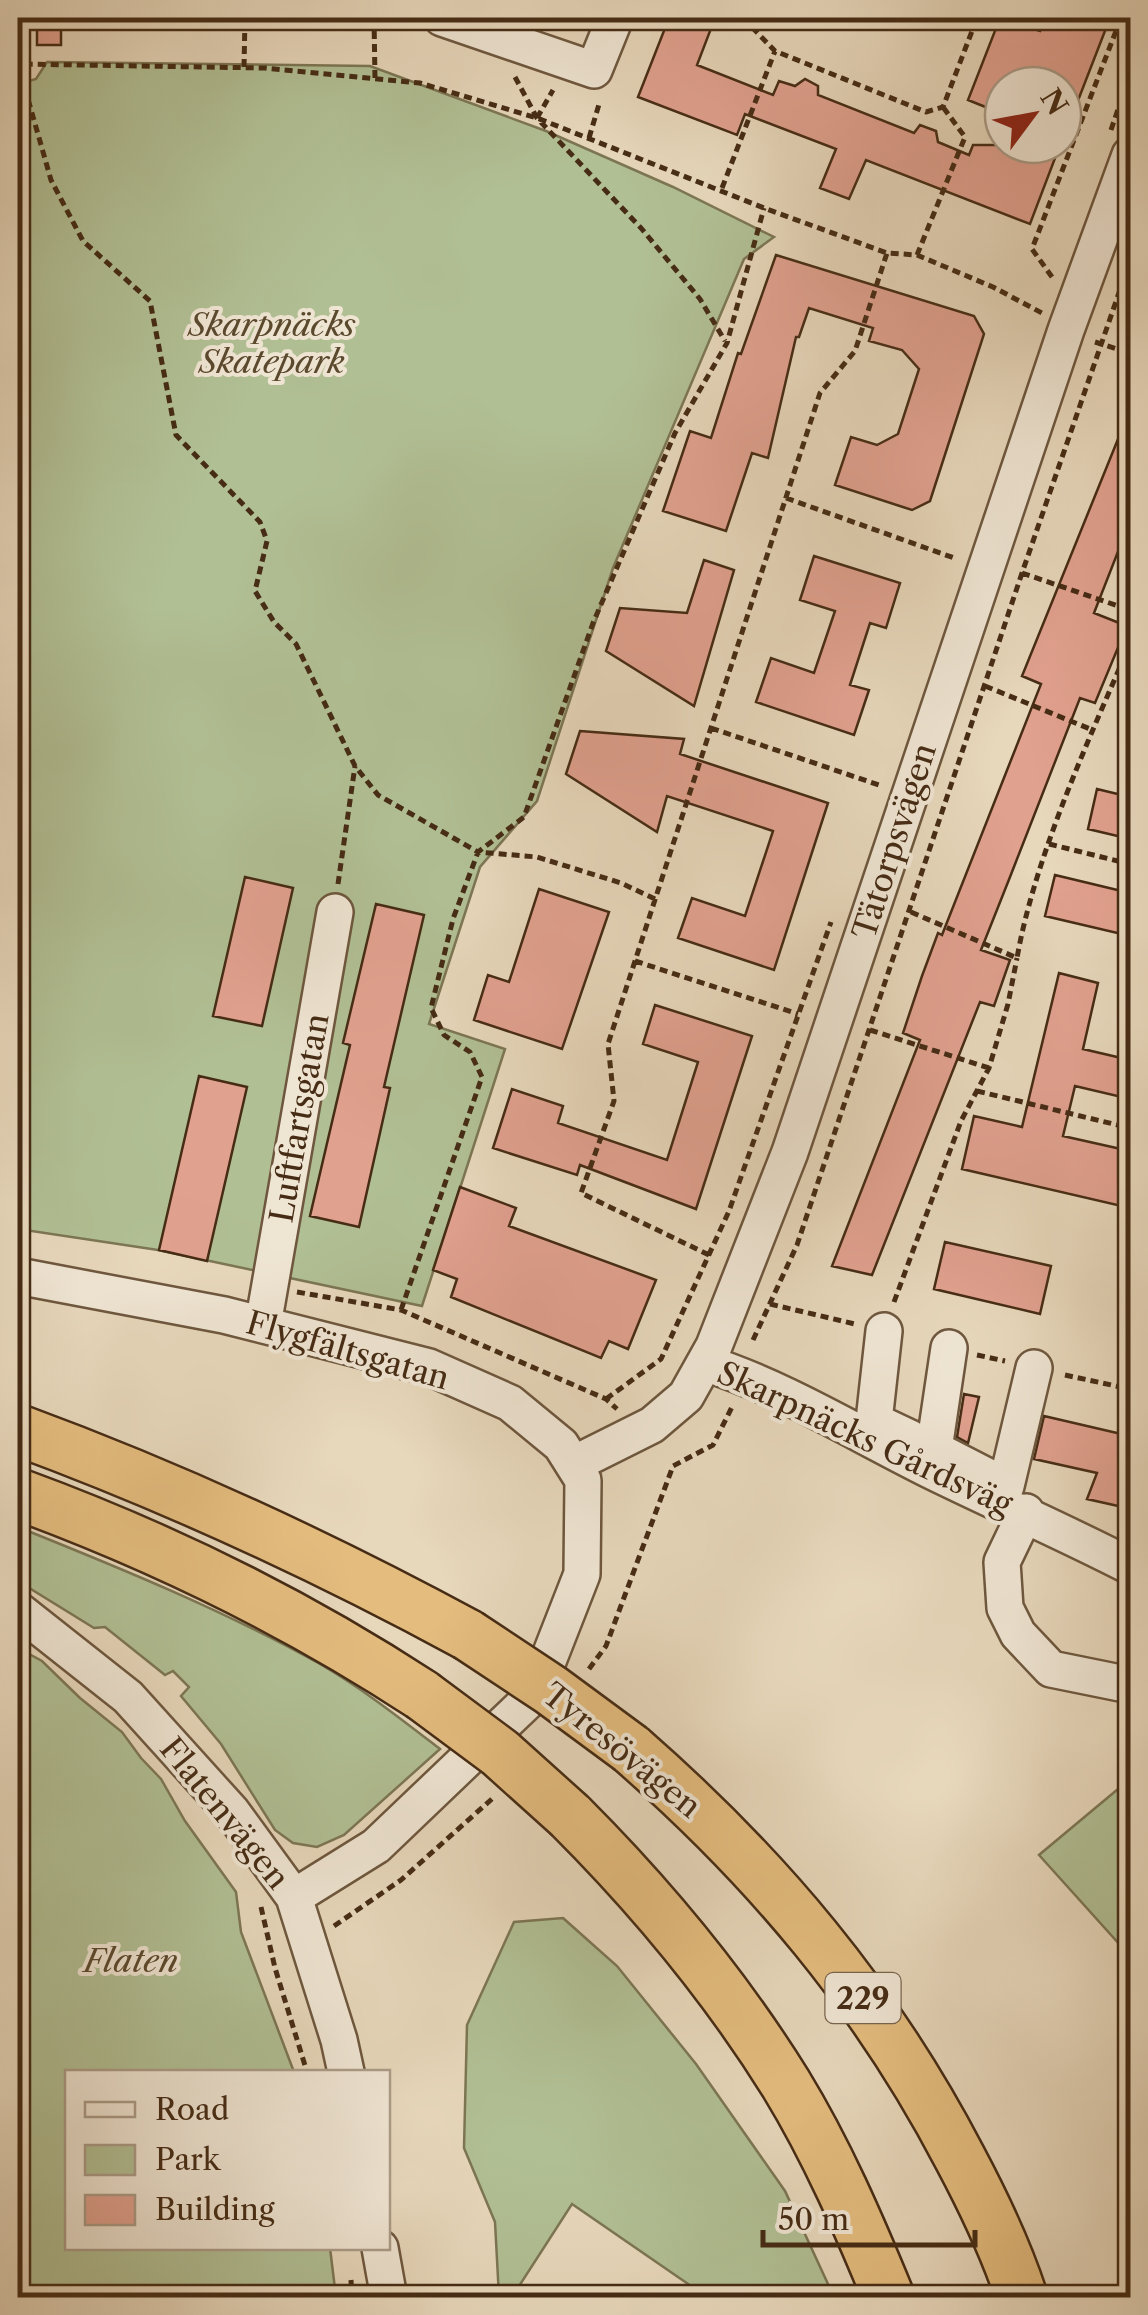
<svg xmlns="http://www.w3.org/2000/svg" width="1148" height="2315" font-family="'Libre Caslon Text',serif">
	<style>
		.green { fill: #b1bf94; stroke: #7c7654; stroke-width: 2.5 }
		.building { fill: #e1a18f; stroke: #462c15; stroke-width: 2.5 }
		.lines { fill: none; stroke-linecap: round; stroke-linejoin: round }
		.minor-casing { stroke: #6e573e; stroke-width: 40 }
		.highway-casing { stroke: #462c15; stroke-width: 55 }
		.path { stroke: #462c15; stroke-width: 5; stroke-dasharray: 8 5; stroke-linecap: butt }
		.minor { stroke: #efe5d3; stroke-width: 35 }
		.highway { stroke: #e4bc7e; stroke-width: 50 }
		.highway-bridge-casing { stroke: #462c15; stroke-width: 55; stroke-linecap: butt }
		.highway-bridge { stroke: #e4bc7e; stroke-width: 50 }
		.labels { text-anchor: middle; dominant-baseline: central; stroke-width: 8; stroke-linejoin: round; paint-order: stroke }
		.shield { fill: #efe5d3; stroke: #79644e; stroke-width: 2.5 }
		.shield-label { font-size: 30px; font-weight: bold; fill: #462c15 }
		.park-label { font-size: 32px; font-style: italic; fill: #5b492e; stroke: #efe5d3 }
		.street-label { font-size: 32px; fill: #462c15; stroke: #efe5d3 }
	</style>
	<rect width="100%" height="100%" fill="#e7d7bb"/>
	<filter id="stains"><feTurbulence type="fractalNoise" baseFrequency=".002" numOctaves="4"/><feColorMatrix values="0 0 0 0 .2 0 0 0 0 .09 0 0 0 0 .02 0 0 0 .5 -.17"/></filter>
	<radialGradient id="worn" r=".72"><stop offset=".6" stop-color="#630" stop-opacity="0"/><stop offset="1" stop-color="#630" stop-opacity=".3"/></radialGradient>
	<!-- green -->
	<path class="green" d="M47 62 370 66 546 131 673 187 774 237 744 259 613 568 537 801 480 867 429 1024 505 1049 422 1306 158 1250 18 1229V84L36 79Z
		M18 1527C120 1568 223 1610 320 1664 363 1689 401 1719 440 1749L344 1835 317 1847 293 1843 275 1830 221 1744 181 1696 189 1687 173 1671 165 1675 105 1627 94 1628 18 1581Z
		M18 1648 42 1661 80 1698 122 1732 141 1758 161 1779 185 1821 236 1892 241 1932 294 2072H68V2248H330L336 2297H18Z
		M1130 1779V1956L1039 1855Z
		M563 1918 617 1966 696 2064 785 2191 834 2297H707L572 2204 512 2297H499L495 2222 464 2148 467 2025 514 1922Z"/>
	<!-- building -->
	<path class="building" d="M669 18H715L697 65 773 95 779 81 795 86 805 79 818 86V95L914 133 920 125 936 131 938 142 969 155 973 145H1060L1030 224 866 160 849 199 820 188 836 149 745 114 737 135 638 97Z
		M1000 18 1040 31 1045 18H1110L1065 134 1063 85H997L988 108 968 100Z
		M37 22 61 23V45H37Z
		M776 255 974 316 984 334 930 501 912 510 835 485 851 437 877 445 898 434 919 369 902 350 869 341 873 328 809 308 799 337H796L768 458 752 453 726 531 663 511 690 431 711 438 738 353 741 354Z
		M1129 412 1130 521 1094 613 1127 626 1095 703 1080 698 1010 877 981 950 1010 960 994 1006 980 1002 872 1275 832 1266 920 1040 903 1033 922 976 938 933 942 935 1041 684 1022 676Z
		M814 556 900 583 886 628 870 623 850 685 869 690 854 735 756 702 771 658 814 673 835 611 800 600Z
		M704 560 734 570 694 706 606 651 620 608 687 613Z
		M580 731 684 739 680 754 828 803 774 970 678 938 692 898 745 916 773 831 667 796 657 832 566 774Z
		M1097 789 1130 797V839L1088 829Z
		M1055 875 1130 893V936L1045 916Z
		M245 877 293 888 262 1026 213 1016Z
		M539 889 609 912 562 1049 474 1020 488 975 509 982Z
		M376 904 424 915 384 1087 390 1088 359 1227 310 1216 350 1045 343 1043Z
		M1059 973 1098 983 1083 1049 1130 1060V1099L1075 1086 1063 1136 1130 1151V1208L962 1169 974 1116 1022 1127Z
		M655 1005 752 1036 696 1209 580 1165 577 1175 493 1148 512 1089 563 1106 558 1123 667 1160 698 1062 643 1044Z
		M199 1076 247 1087 207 1261 159 1250Z
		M460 1187 516 1208 509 1226 656 1280 628 1349 609 1341 601 1358 451 1297 457 1279 433 1270Z
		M945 1242 1051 1266 1040 1314 934 1289Z
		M964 1394 979 1397 968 1443 957 1437Z
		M1044 1416 1130 1436V1492L1127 1508 1087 1499 1097 1473 1034 1459Z"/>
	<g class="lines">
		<!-- minor casing -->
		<g class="minor-casing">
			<path id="minor" d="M442 18 594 70 615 18
				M18 1276 224 1315 429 1367 510 1403 561 1445 583 1480 582 1574 535 1694 376 1846 294 1897
				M263 1325 335 912
				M884 1331 874 1421 910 1438
				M949 1348 934 1449 1006 1486 1034 1368
				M705 1363C783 1388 854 1432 928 1469 995 1502 1064 1532 1130 1566
				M574 1464 652 1425 686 1396 714 1346 790 1152 1066 330 1130 155
				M1026 1512 1002 1562 1005 1608 1018 1634 1051 1669 1130 1685
				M18 1610 128 1697 232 1812 294 1897 339 2040 346 2072
				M380 2248 389 2298"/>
		</g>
		<!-- highway casing -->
		<g class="highway-casing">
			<path id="highway" d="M18 1430C173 1487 322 1556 468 1635
				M18 1494C160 1546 295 1612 422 1695
				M631 1749C767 1868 876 1997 960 2158 984 2203 1006 2249 1022 2298
				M570 1816C651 1897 725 1986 786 2084 827 2151 859 2225 889 2298"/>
		</g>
		<!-- path -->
		<path class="path" d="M374 18 375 79
			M743 18 775 51 926 112 943 107 977 18
			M18 64 26 18
			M244 67 245 18
			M515 77 537 118 641 228 700 299 725 341
			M537 118 553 90
			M1111 130 1130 74
			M589 138 600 101
			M722 188 775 51
			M917 255 965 137 943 107
			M1052 277 1032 249 1121 18
			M1095 342 1130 353
			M786 498 957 559
			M1022 573 1130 610
			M985 686 1095 731
			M711 728 879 785
			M1049 844 1130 864
			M338 884 355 766
			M655 899 621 883 537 857 478 852 524 817 593 623 675 433 727 343 764 208
			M911 912 1017 958C1035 856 1089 739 1130 644
			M635 961 798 1014
			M870 1030 989 1068
			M977 1091 1130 1128
			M709 1255 581 1193 614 1101 608 1044 820 393 855 351 887 253
			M297 1292 401 1310 606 1399 617 1409
			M894 1302 961 1121 989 1068 1008 1004 1017 958
			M770 1304 855 1324
			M401 1310 482 1077 470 1052 444 1035 431 1008 453 919 478 852 378 795 355 766 296 644 274 622 255 591 267 541 260 522 176 435 150 301 83 241 51 180 18 64 265 68 420 83 537 118 764 208 887 253 917 255 993 287 1042 313
			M753 1340 797 1245 1022 573 1130 261
			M977 1355 1005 1361
			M1065 1375 1130 1389
			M606 1399 661 1359 729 1211 831 922
			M589 1669 606 1646 673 1466 713 1445 732 1407
			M261 1907 275 1968 307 2072
			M334 1926 401 1880 493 1798
			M351 2280 352 2298"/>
		<!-- minor -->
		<use href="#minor" class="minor"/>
		<!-- highway -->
		<use href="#highway" class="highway"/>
		<!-- highway-bridge casing -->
		<g class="highway-bridge-casing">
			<path id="highway-bridge" d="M468 1635 551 1690 631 1749
				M422 1695 500 1753 570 1816"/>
		</g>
		<!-- highway-bridge -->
		<use href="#highway-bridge" class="highway-bridge"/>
	</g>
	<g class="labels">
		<!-- shield labels -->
		<rect class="shield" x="825.5" y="1973" width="75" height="50" rx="8"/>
		<g class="shield-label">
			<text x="863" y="1998">229</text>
		</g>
		<!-- park labels -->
		<g class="park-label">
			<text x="272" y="324">Skarpnäcks<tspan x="272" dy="37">Skatepark</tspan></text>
			<text x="131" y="1960">Flaten</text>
		</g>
		<!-- street labels -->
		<g class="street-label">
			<text transform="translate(894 841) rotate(-72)">Tätorpsvägen</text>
			<text transform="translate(299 1118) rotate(-80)">Luftfartsgatan</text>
			<text transform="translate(348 1350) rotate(16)">Flygfältsgatan</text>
			<text transform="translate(865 1438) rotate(25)">Skarpnäcks Gårdsväg</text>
			<text transform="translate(622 1750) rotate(39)">Tyresövägen</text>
			<text transform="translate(225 1813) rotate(51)">Flatenvägen</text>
		</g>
	</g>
	<!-- margin -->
	<rect width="1148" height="2315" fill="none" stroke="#e7d7bb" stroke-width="60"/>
	<rect x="20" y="20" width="1108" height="2275" fill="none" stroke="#462c15" stroke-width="5"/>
	<rect x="30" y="30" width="1088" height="2255" fill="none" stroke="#462c15" stroke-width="2.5"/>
	<!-- legend -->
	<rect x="65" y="2070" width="325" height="180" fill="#efe5d3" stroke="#ab9b87" stroke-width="2.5"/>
	<rect x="85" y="2102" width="50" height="15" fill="#efe5d3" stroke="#ab9b87" stroke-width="2.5"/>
	<text x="155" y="2120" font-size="30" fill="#462c15">Road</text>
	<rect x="85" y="2145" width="50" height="30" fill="#b1bf94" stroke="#ab9b87" stroke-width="2.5"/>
	<text x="155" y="2170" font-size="30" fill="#462c15">Park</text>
	<rect x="85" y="2195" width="50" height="30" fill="#e1a18f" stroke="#ab9b87" stroke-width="2.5"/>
	<text x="155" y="2220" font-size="30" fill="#462c15">Building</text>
	<!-- north arrow -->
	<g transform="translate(1033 115) rotate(58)"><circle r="48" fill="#efe5d3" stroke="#ab9b87" stroke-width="2.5"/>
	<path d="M0-8L18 38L0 25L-18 38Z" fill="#8f2418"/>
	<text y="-15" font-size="28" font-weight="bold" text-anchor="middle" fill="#462c15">N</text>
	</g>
	<!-- scale -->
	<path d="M763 2230v15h212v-15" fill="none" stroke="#462c15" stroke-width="5"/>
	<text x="778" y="2230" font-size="30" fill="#462c15" stroke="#efe5d3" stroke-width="8" paint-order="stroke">50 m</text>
	<rect width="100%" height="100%" filter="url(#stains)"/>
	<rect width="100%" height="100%" fill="url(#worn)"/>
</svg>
